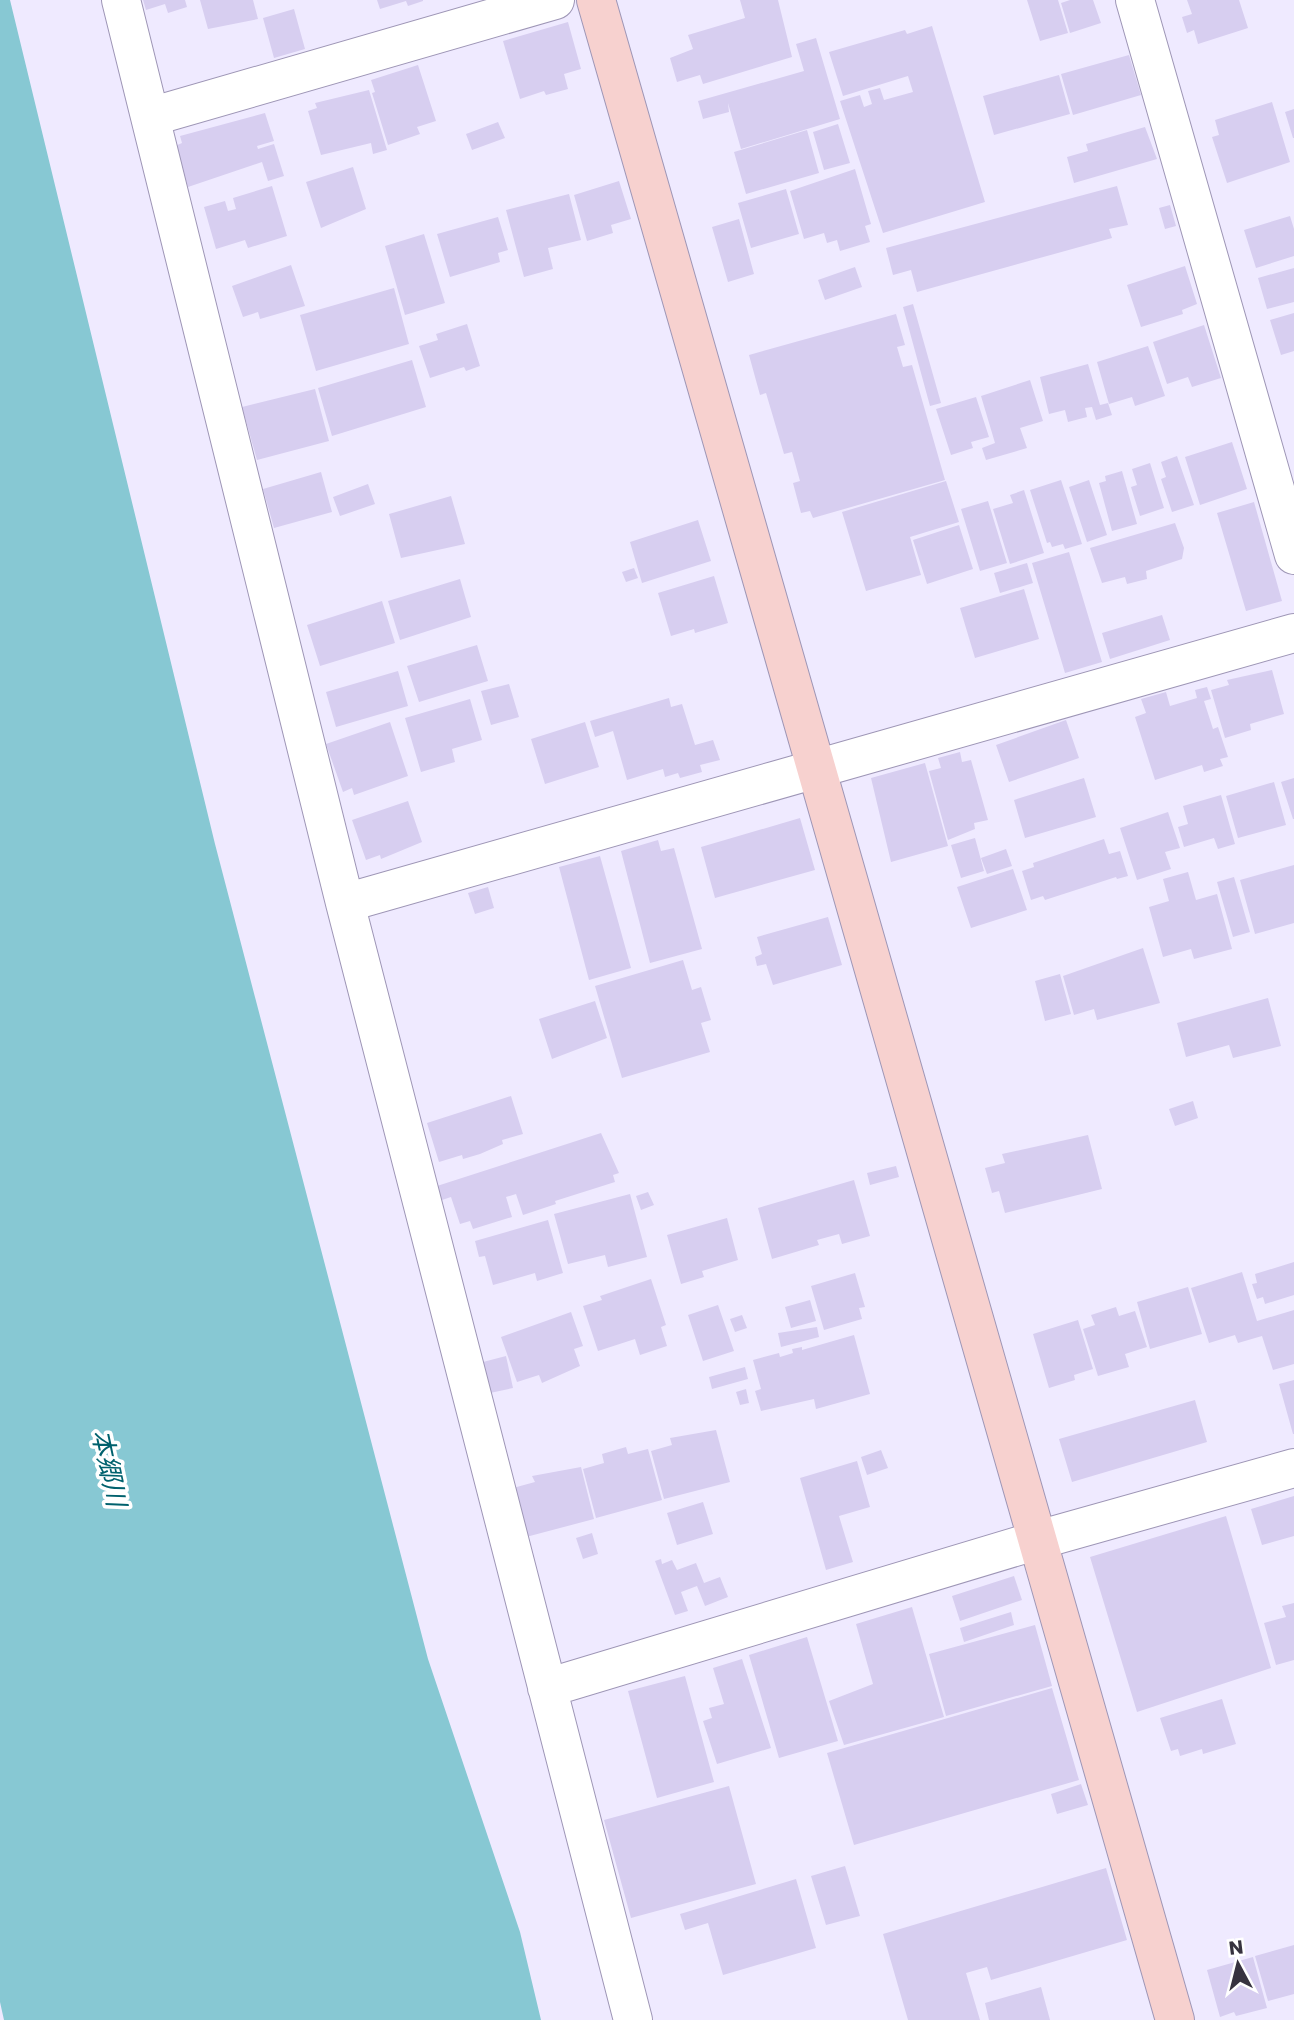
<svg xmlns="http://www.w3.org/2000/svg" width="1294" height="2020" font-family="Poppins,'Noto Sans JP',sans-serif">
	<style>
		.water { fill: #87c8d3 }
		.building { fill: #d7cef0 }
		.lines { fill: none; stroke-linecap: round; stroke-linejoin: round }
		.street-casing { stroke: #9e96b6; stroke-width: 40 }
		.secondary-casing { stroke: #9e96b6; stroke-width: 40 }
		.street { stroke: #fff; stroke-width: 38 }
		.secondary { stroke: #f7d1cf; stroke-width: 38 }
		.labels { text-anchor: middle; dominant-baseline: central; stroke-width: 7; stroke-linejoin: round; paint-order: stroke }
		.water-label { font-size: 26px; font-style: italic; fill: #00616d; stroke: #fff }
	</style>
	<rect width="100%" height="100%" fill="#efeaff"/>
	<!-- water -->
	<path class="water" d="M0 0H10L215 844 428 1659 520 1932 541 2020H4L0 2002Z"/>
	<!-- building -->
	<path class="building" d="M143 0H185L187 7 168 13 165 4 146 10Z
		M200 0H253L258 19 208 29Z
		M377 0H423V1L408 6 406 1 380 9Z
		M740 0H778L792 57 703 84 700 75 677 82 670 58 693 49 688 35 745 18Z
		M1027 0H1058L1068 33 1040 41Z
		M1070 0H1093L1101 23 1070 33 1061 3Z
		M1187 0H1239L1248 28 1198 44 1194 30 1187 33 1182 17 1192 14Z
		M294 9 305 49 274 58 263 18Z
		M568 22 581 69 564 74 568 89 546 95 544 91 520 99 503 41Z
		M932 26 985 202 883 233 840 101 860 95 864 107 872 104 868 91 880 88 884 100 913 92 908 76 843 96 829 52 905 30 907 34Z
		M816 38 840 119 741 149 728 103 729 112 703 119 698 101 804 71 796 44Z
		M1129 55 1141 95 1073 115 1061 74Z
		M418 65 436 121 417 127 420 134 388 145 372 93 375 92 371 80Z
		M1059 75 1070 114 994 135 983 96Z
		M369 90 387 150 373 154 371 143 321 155 308 111 317 108 315 103Z
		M1272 102 1290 162 1227 183 1212 137 1219 135 1215 120Z
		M1294 109V138H1293L1285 112Z
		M265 113 274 141 257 146 258 149 274 144 284 176 268 181 262 162 188 187 175 146 182 143 180 136Z
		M498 122 505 138 472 150 466 134Z
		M838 124 850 163 824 170 813 132Z
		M1145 127 1157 159 1074 183 1067 157 1088 151 1086 144Z
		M807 130 819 173 746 194 734 152Z
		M353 167 366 209 321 228 306 182Z
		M855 169 871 224 865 226 870 242 840 251 837 240 827 243 824 233 804 239 790 191Z
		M619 181 631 219 611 225 613 233 587 241 574 195Z
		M272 186 287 236 248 248 245 240 216 249 204 207 225 201 228 211 236 209 233 198Z
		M1117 186 1128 225 1109 229 1112 238 917 292 911 270 893 275 886 248Z
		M786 189 799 234 751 248 738 203Z
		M569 194 581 240 548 248 553 269 524 277 506 210Z
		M1170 205 1176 226 1165 229 1159 208Z
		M1290 216 1294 229V256L1256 268 1244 230Z
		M498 217 508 250 498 253 500 262 450 277 437 234Z
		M739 219 754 274 728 282 712 227Z
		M424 234 445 303 405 315 385 246Z
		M291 265 305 306 260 319 258 312 243 317 232 286Z
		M1185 266 1197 304 1182 310 1183 314 1141 327 1127 285Z
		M855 267 862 287 825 300 818 280Z
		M1294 268V302L1267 309 1258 278Z
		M394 288 409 344 316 371 300 315Z
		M913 304 941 403 930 406 903 307Z
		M1294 313V351L1281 355 1270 320Z
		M896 314 905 345 897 347 903 367 912 365 945 480 813 518 810 511 801 513 793 483 800 481 792 452 784 454 766 393 760 395 749 355Z
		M467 324 480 366 466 371 464 367 430 378 419 346 438 340 436 334Z
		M1204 325 1221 378 1192 387 1188 377 1167 384 1153 342Z
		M1148 346 1165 396 1135 406 1132 397 1109 404 1097 362Z
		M412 360 426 407 332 436 318 388Z
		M1088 364 1100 405 1108 403 1112 415 1096 420 1092 407 1085 408 1087 417 1068 422 1065 410 1049 414 1040 377Z
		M1030 380 1043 421 1020 428 1027 448 986 460 982 448 995 443 981 396Z
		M315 389 329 441 257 460 242 407Z
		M976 397 989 437 971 442 973 448 951 455 936 409Z
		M1232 442 1247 489 1200 505 1185 457Z
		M1177 456 1194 505 1172 512 1161 479 1166 477 1161 462Z
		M1150 463 1164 508 1140 516 1131 487 1137 485 1132 469Z
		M1122 471 1137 524 1112 531 1099 483 1106 481 1105 476Z
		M321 472 332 512 274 528 263 489Z
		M1061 480 1082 544 1065 549 1063 544 1052 547 1050 542 1047 543 1030 490Z
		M1089 480 1107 535 1087 542 1069 487Z
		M946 481 959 522 910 537 921 575 866 591 842 512Z
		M368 484 375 504 340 516 333 497Z
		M1024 490 1044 553 1010 564 993 509 1013 503 1010 495Z
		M451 496 465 544 401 558 389 514Z
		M988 501 1007 563 980 571 961 509Z
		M1254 502 1282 601 1246 611 1217 513Z
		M698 520 711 561 642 583 630 542Z
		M1175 523 1184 548 1182 559 1146 571 1147 579 1127 584 1125 577 1102 583 1090 548Z
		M959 525 973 569 927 584 913 540Z
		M1069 552 1102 662 1065 673 1032 563Z
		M1027 563 1033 583 1000 593 994 573Z
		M634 568 638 578 626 582 622 572Z
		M714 576 728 623 695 633 694 629 671 636 658 593Z
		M460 579 471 617 400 640 388 601Z
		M1024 589 1039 639 975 658 960 608Z
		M382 601 395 643 320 666 307 625Z
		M1162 615 1170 640 1110 659 1102 633Z
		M477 645 488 681 419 702 407 666Z
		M1272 670 1284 714 1250 724 1251 730 1225 738 1211 690 1229 685 1227 680Z
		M398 671 408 706 336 727 326 692Z
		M509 684 519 717 491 725 481 691Z
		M1207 687 1211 699 1204 701 1213 729 1218 727 1228 757 1220 759 1223 766 1204 772 1202 765 1155 780 1135 717 1146 713 1141 699 1166 692 1170 706 1197 698 1195 690Z
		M669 698 671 707 682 704 695 745 713 740 720 760 700 765 702 772 680 778 678 773 665 777 663 769 627 780 613 731 595 737 590 721Z
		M470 699 482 740 452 749 455 762 421 772 405 718Z
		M1066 720 1079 758 1009 782 996 745Z
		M390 722 408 776 354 795 352 788 343 792 326 744Z
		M585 722 599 767 545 784 531 739Z
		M960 752 962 762 971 760 988 820 974 823 975 829 948 840 929 771 941 768 938 758Z
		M925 763 948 846 891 862 871 778Z
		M1084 778 1096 817 1025 838 1014 800Z
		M1294 778V819H1293L1281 782Z
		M1274 782 1286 825 1238 838 1226 796Z
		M1221 795 1235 844 1218 849 1214 838 1184 847 1178 827 1188 824 1183 806Z
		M408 801 422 842 381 859 380 855 366 860 352 820Z
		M1168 812 1180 848 1165 852 1171 869 1137 880 1120 828Z
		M800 818 815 870 715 898 701 847Z
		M975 838 984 871 961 878 951 845Z
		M1104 839 1109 854 1120 851 1128 876 1117 879 1116 877 1045 900 1043 896 1031 900 1022 871 1034 867 1033 863Z
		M658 840 661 851 674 848 702 949 650 963 621 851Z
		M1006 849 1012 866 987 874 981 858Z
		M600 856 631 968 589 980 559 867Z
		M1294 865V923L1255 934 1240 880Z
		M1013 869 1027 910 971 928 957 887Z
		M1188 872 1196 900 1217 894 1232 949 1194 959 1191 949 1163 957 1149 907 1169 901 1163 879Z
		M1234 877 1250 932 1233 937 1217 882Z
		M488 887 494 908 475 914 468 893Z
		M828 917 842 965 773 985 766 964 757 966 755 957 762 954 757 937Z
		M1143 948 1160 1003 1097 1020 1094 1009 1074 1015 1063 976Z
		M683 960 692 990 701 987 711 1020 701 1023 710 1052 622 1078 595 986Z
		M1060 974 1071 1014 1045 1021 1035 981Z
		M1268 998 1281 1046 1233 1058 1229 1045 1186 1057 1177 1023Z
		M595 1001 607 1038 552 1059 539 1019Z
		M511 1096 523 1134 502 1140 503 1144 480 1154 463 1159 462 1155 439 1162 427 1123Z
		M1193 1101 1198 1118 1175 1126 1169 1109Z
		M601 1133 619 1173 613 1175 615 1182 555 1201 556 1204 523 1215 516 1194 506 1197 512 1217 473 1229 470 1221 460 1224 451 1197 442 1200 437 1186Z
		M1088 1135 1102 1189 1005 1213 999 1191 992 1193 985 1168 1005 1163 1002 1154Z
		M896 1166 899 1177 870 1185 867 1173Z
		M854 1180 870 1236 842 1244 839 1234 817 1240 819 1245 772 1259 758 1208Z
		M648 1192 654 1205 641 1210 636 1196Z
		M630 1194 647 1257 608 1267 605 1255 568 1264 554 1214Z
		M727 1218 738 1260 702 1271 704 1277 681 1284 667 1235Z
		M548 1220 563 1273 537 1281 535 1273 493 1285 485 1256 479 1257 475 1241Z
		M1294 1262V1295L1265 1304 1263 1297 1257 1299 1252 1284 1257 1283 1255 1274Z
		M1242 1272 1257 1321 1294 1310V1364L1273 1370 1262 1336 1238 1343 1235 1335 1209 1343 1191 1288Z
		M855 1273 865 1307 859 1308 862 1319 824 1330 811 1286Z
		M651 1279 666 1325 661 1327 667 1346 640 1355 635 1339 598 1351 583 1306 602 1300 600 1296Z
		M1188 1287 1202 1334 1150 1349 1137 1302Z
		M810 1300 816 1321 791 1328 785 1307Z
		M718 1305 734 1351 703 1361 688 1315Z
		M1116 1307 1119 1316 1135 1311 1147 1347 1125 1354 1129 1367 1098 1376 1083 1329 1095 1325 1091 1315Z
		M571 1312 583 1346 574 1349 580 1366 542 1383 539 1375 517 1382 501 1337Z
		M742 1315 747 1328 735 1332 730 1319Z
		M1078 1320 1093 1369 1074 1375 1075 1380 1049 1388 1033 1334Z
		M817 1327 819 1337 781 1347 778 1333Z
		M854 1335 870 1394 816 1409 814 1399 761 1411 755 1391 761 1389 753 1360 779 1353 780 1357 793 1353 792 1349 802 1347V1350Z
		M506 1356 513 1388 490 1393 483 1362Z
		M745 1367 748 1379 712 1389 709 1377Z
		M1294 1380V1434H1293L1279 1384Z
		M746 1389 749 1403 740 1405 736 1392Z
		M1195 1400 1207 1442 1072 1482 1059 1439Z
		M716 1430 730 1482 664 1499 651 1451 672 1445 670 1438Z
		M626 1447 628 1454 648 1449 662 1500 596 1518 583 1469 604 1463 602 1454Z
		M881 1450 888 1468 867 1475 861 1457Z
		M857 1461 870 1507 839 1516 853 1562 826 1570 800 1478Z
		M581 1467 594 1519 526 1537 513 1488 535 1482 532 1476Z
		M1294 1496V1536L1262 1545 1251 1509Z
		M703 1502 713 1534 677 1545 667 1513Z
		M1226 1516 1271 1668 1137 1712 1090 1557Z
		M592 1533 598 1554 583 1559 576 1538Z
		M661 1559 662 1564 672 1560 677 1570 696 1563 704 1583 720 1577 728 1597 705 1606 697 1586 681 1592 688 1611 675 1615 655 1561Z
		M1014 1576 1022 1600 960 1621 952 1596Z
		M1294 1603V1660L1276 1665 1264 1623 1286 1617 1282 1606Z
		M912 1607 944 1717 844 1745 829 1701 873 1684 856 1624Z
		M1011 1612 1014 1625 964 1642 960 1628Z
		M1035 1625 1052 1686 946 1716 929 1654Z
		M807 1637 838 1741 779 1758 749 1655Z
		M742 1659 771 1748 717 1764 703 1721 712 1718 709 1708 724 1704 713 1668Z
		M685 1676 714 1782 657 1798 628 1691Z
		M1052 1688 1079 1780 854 1845 827 1753Z
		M1222 1699 1236 1744 1203 1754 1202 1749 1180 1756 1178 1749 1171 1751 1160 1718Z
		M1081 1784 1088 1805 1057 1814 1051 1794Z
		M729 1786 756 1884 631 1918 604 1820Z
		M845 1866 860 1916 826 1925 811 1876Z
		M1106 1868 1127 1940 991 1980 987 1967 966 1973 980 2020H908L883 1934Z
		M796 1879 816 1948 723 1975 708 1923 685 1930 680 1914Z
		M1294 1945V1994L1268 2001 1255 1956Z
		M1253 1957 1267 2008 1236 2016 1234 2012 1220 2017 1207 1970Z
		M1041 1987 1050 2020H989L985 2003Z"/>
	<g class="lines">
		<!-- street casing -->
		<g class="street-casing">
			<path id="street" d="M121 0 345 903 633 2020
				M1135 0 1294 555
				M150 117 555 0
				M345 903 1294 633
				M547 1688 1038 1540 1294 1468"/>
		</g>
		<!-- secondary casing -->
		<g class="secondary-casing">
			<path id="secondary" d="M596 0 1175 2020"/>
		</g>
		<!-- street -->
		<use href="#street" class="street"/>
		<!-- secondary -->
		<use href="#secondary" class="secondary"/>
	</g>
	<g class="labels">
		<!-- water labels -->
		<g class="water-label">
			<text transform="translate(109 1468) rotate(78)">本郷川</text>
		</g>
	</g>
	<!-- north arrow -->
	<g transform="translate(1238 1964) rotate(353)" stroke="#ffffff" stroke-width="5" paint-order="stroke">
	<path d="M0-5L12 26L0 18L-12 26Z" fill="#36323f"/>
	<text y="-10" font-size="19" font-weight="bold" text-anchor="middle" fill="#36323f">N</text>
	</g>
</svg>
